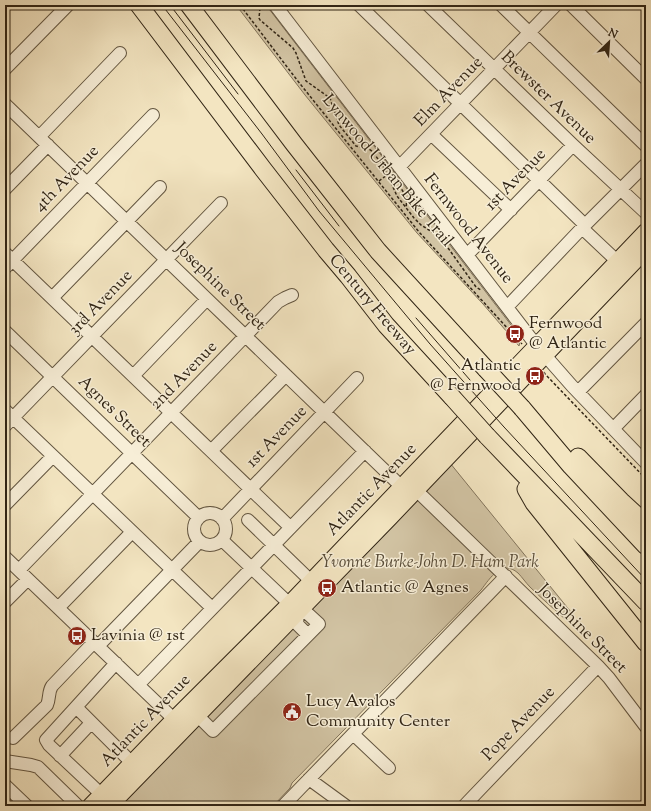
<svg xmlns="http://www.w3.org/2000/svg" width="651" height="811" font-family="'Sorts Mill Goudy',serif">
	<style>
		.green { fill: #d2c4a4; stroke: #82745c }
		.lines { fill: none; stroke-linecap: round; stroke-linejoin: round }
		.minor-casing { stroke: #625540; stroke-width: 14 }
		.major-casing { stroke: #312515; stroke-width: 17 }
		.highway-casing { stroke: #312515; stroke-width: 19 }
		.path { stroke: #312515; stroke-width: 1.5; stroke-dasharray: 3 2; stroke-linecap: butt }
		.minor { stroke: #f7eed7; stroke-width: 12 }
		.major { stroke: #f3e5c1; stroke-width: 15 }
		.highway { stroke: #f3e5c1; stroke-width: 17 }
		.tram { stroke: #312515; stroke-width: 1 }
		.highway-bridge-casing { stroke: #312515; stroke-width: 19; stroke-linecap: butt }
		.highway-bridge { stroke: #f3e5c1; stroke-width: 17 }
		.labels { text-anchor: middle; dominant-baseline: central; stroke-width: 3; stroke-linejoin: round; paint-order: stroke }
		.street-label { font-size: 17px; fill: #312515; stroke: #f7eed7 }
		.poi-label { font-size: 17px; fill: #312515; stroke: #f7eed7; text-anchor: start }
		.park-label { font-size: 17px; font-style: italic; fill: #594d39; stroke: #f7eed7 }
	</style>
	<rect width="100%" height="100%" fill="#f3e5c1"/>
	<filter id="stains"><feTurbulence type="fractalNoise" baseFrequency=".005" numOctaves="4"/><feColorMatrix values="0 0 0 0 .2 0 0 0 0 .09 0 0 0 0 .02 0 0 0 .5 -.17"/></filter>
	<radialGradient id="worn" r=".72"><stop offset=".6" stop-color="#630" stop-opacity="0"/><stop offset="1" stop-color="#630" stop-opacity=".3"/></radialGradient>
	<!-- green -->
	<path class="green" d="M236 5H266L521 338 519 346 483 304 417 233 305 95Z
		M450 463 571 612 565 619C553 608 541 598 530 587 526 583 522 577 518 573 502 559 490 578 481 590L292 783 290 788 273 806H119Z"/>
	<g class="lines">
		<!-- minor casing -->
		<g class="minor-casing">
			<path id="minor" d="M275 5 536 345 572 386 646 463
				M359 5 585 225
				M428 5 573 145 646 213
				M501 5 646 146
				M571 5 646 79
				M5 69 68 5
				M5 104 407 492
				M431 134 511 210
				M39 137 120 53
				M399 167 556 5
				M5 189 48 145
				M582 228 617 261
				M5 253 290 527
				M467 255 573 145
				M5 268 153 115
				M52 298 160 187
				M507 307 582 228 646 164
				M5 331 199 518
				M133 376 207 299
				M578 392 646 323
				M5 410 212 608
				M5 426 221 203
				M613 429 646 395
				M211 451 286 375
				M416 490 598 666 609 678 646 727
				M5 505 53 456
				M194 529a16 16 0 1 1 32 0a16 16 0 1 1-32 0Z
				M222 519 357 378
				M248 520 311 581
				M222 540 296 610
				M5 557 180 725
				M19 570 278 302 285 298 292 295
				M5 602 28 579
				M58 608 132 532
				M298 612 297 624 308 635
				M98 646 200 541
				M138 685 365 451
				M76 707 132 763
				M198 716 213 731 319 624 307 613 298 612
				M353 734 389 768
				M13 738 47 705C50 698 48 692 52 686L94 642
				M60 756 91 723
				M5 761 31 765 38 767 78 806
				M309 779 346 806
				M5 785 27 806
				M101 794 49 745 46 740 116 663
				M283 806 506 576
				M464 806 598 666
				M645 806 646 805"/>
		</g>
		<!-- major casing -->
		<g class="major-casing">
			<path id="major" d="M90 806 174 719 289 604 646 231
				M110 806 390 518 646 250"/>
		</g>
		<!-- highway casing -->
		<g class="highway-casing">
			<path id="highway" d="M139 5 263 169 326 250 348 276 386 325 452 397
				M189 5 294 144 378 251 486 369
				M522 408 571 466 646 546
				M487 436 646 602
				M578 457 621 501 646 524
				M526 489 534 503 646 643"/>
		</g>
		<!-- path -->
		<path class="path" d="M240 5 297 80 419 232 522 344
			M256 5 260 8 259 18 260 20 293 48 296 53 306 81 330 98 339 125 356 146 369 149 373 152 385 169 397 196 414 218 421 225 440 237
			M379 181 387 175
			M396 181C402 190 408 196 406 208
			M448 248 476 287 481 290
			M544 372 545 374 646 479"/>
		<!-- minor -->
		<use href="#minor" class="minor"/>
		<!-- major -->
		<use href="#major" class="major"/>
		<!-- highway -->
		<use href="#highway" class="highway"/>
		<!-- tram -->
		<path class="tram" d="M162 5 262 134 319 211 430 344 504 427 646 580
			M170 5 238 94
			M296 170 339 226
			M416 318 470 380"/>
		<!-- highway-bridge casing -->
		<g class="highway-bridge-casing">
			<path id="highway-bridge" d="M486 369 522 408
				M452 397 487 436"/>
		</g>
		<!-- highway-bridge -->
		<use href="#highway-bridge" class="highway-bridge"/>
	</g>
	<!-- icons -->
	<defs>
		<g id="bus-disc" transform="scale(1)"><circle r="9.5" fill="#8f2418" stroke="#f7eed7"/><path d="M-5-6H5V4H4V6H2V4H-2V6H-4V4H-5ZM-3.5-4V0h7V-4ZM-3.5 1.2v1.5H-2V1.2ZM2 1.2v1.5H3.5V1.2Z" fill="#fff"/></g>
		<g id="civic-disc" transform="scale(1)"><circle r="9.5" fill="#8f2418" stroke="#f7eed7"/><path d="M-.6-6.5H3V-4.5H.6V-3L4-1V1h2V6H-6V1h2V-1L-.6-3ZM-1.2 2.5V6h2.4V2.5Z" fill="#fff"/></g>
	</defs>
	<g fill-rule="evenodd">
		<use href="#bus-disc" x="515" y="334"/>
		<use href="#bus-disc" x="535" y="376"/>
		<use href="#bus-disc" x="327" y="588"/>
		<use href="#bus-disc" x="77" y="636"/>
		<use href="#civic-disc" x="292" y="712"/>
	</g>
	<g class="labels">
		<!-- street labels -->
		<g class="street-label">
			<text transform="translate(449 92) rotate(-46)">Elm Avenue</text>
			<text transform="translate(548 98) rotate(44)">Brewster Avenue</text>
			<text transform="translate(387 171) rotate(50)">Lynwood Urban Bike Trail</text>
			<text transform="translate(67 179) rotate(-46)">4th Avenue</text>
			<text transform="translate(516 180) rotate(-46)">1st Avenue</text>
			<text transform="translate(468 229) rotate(52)">Fernwood Avenue</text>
			<text transform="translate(220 287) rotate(44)">Josephine Street</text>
			<text transform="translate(101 303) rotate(-46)">3rd Avenue</text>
			<text transform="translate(372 305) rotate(50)">Century Freeway</text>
			<text transform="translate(184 376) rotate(-46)">2nd Avenue</text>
			<text transform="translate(114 412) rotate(44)">Agnes Street</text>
			<text transform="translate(277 437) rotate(-46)">1st Avenue</text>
			<text transform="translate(372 490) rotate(-46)">Atlantic Avenue</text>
			<text transform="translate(582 629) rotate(45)">Josephine Street</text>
			<text transform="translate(146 721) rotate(-46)">Atlantic Avenue</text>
			<text transform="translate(519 724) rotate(-46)">Pope Avenue</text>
		</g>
		<!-- poi labels -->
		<g class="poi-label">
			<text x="529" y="324">Fernwood<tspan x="529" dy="20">@ Atlantic</tspan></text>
			<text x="521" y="366" text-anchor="end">Atlantic<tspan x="521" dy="20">@ Fernwood</tspan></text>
			<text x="341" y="588">Atlantic @ Agnes</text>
			<text x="91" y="636">Lavinia @ 1st</text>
			<text x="306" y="702">Lucy Avalos<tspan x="306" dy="20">Community Center</tspan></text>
		</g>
		<!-- park labels -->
		<g class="park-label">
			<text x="430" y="563">Yvonne Burke-John D. Ham Park</text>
		</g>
	</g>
	<!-- margin -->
	<rect width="651" height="811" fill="none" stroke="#f3e5c1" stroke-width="20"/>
	<rect x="6" y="6" width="639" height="799" fill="none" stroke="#312515" stroke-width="2"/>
	<rect x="10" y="10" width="631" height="791" fill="none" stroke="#312515"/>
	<!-- north arrow -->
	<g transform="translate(609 42) rotate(25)" stroke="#f7eed7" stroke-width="3" paint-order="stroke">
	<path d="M0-3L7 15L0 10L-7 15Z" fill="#312515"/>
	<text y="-6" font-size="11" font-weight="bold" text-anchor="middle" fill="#312515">N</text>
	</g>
	<rect width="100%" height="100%" filter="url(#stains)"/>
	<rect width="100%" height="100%" fill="url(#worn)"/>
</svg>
